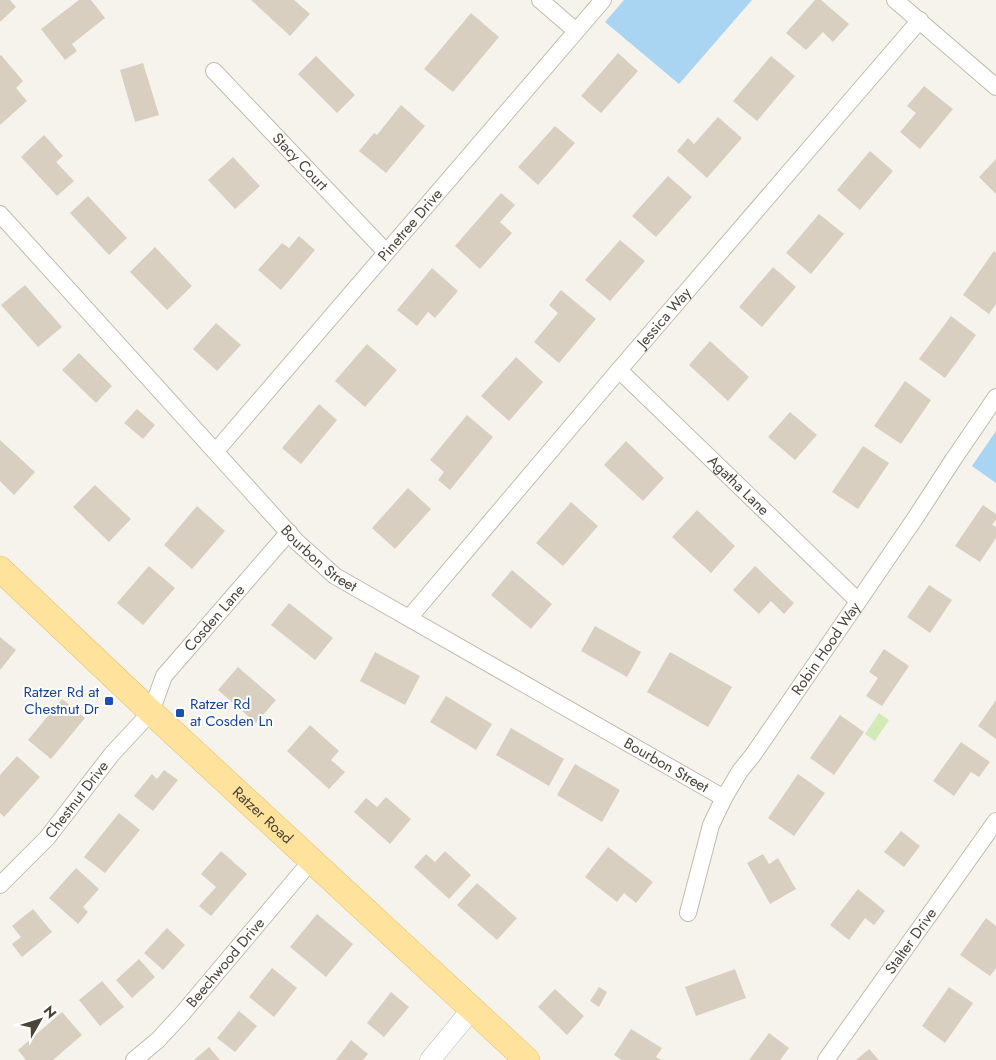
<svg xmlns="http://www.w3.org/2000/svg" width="996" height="1060" font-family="Jost,sans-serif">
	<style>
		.green { fill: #d2eab5 }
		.water { fill: #a9d4f2 }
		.building { fill: #d8cfc1 }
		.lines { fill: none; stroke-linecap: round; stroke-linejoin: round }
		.minor-casing { stroke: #c2bbae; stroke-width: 18 }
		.tertiary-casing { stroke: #c2bbae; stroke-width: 21 }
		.primary-casing { stroke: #e6c16a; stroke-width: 26 }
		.minor { stroke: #fff; stroke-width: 16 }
		.tertiary { stroke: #fff; stroke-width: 20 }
		.primary { stroke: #ffe39c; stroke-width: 25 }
		.transit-dot { fill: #1a4fb4; stroke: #fff; stroke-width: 2 }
		.labels { text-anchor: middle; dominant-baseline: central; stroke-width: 4; stroke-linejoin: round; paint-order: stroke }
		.street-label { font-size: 15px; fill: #4b4439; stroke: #fff }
		.transit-label { font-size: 15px; fill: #164399; stroke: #fff; text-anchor: end }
	</style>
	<rect width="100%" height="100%" fill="#f6f3ec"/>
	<!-- green -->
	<path class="green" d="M879 713 889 720 875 741 865 734Z"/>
	<!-- water -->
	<path class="water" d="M624 0H752L679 84 605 22Z
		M996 431V483L972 466Z"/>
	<!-- building -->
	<path class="building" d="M0 0H10L16 7 0 22Z
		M79 0H91L105 18 72 44 77 51 65 60 41 29Z
		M251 0H294L310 14 290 36Z
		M815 0H821L849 24 833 42 823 32 806 50 786 33Z
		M471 13 499 37 453 92 424 69Z
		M618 53 638 71 601 113 581 96Z
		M1 55 23 81 16 88 27 101 0 125V56Z
		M316 56 355 95 337 113 298 74Z
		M771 56 795 76 757 121 733 101Z
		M143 63 159 115 135 122 120 70Z
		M924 86 953 109 920 149 900 132 916 113 907 106Z
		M401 105 425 126 386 173 359 151 374 133 377 135Z
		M718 117 742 138 707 178 677 151 688 138 694 144Z
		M555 126 575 143 538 185 518 167Z
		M44 135 63 156 56 162 74 181 57 196 21 157Z
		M870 151 893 171 860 210 837 190Z
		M233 157 260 186 235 209 208 180Z
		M996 159V194L979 177Z
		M668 176 692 197 656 237 632 216Z
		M501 193 515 205 500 222 512 233 480 269 455 246Z
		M88 196 127 238 109 255 70 213Z
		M819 214 844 234 811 274 786 253Z
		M299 236 315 250 281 290 258 270 282 243 289 248Z
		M620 240 645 261 610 301 585 280Z
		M155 247 192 286 167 310 130 272Z
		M994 251 996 253V304L989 314 963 295Z
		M773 267 796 287 762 327 739 307Z
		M432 268 458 291 435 318 428 312 417 326 397 310Z
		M25 285 62 327 38 347 1 305Z
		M561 290 596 319 559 363 534 342 558 313 549 305Z
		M951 316 976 335 945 378 919 359Z
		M216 323 241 345 217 371 193 349Z
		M710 341 749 377 728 401 689 365Z
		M367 344 397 370 365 407 335 381Z
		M79 353 112 386 96 403 62 370Z
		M516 357 543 382 509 421 481 396Z
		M905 381 931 400 901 444 874 426Z
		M319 404 337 420 301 464 282 448Z
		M137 409 155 425 143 439 124 423Z
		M790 412 817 435 795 460 768 437Z
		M467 415 493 437 450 490 438 480 444 472 430 460Z
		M0 440 35 472 14 495 0 481Z
		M626 441 664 478 643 501 604 465Z
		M863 446 889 463 858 509 832 492Z
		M95 485 131 519 109 542 73 507Z
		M408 488 431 509 395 549 372 528Z
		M571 502 598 526 563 566 536 543Z
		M983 505 996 514V519L992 525 996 527V538L980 562 955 546Z
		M197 506 225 531 192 569 164 545Z
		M697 510 735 546 711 573 672 537Z
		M149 566 175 588 143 625 117 603Z
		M755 566 794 603 784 614 771 601 759 614 733 590Z
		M512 570 552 604 531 629 491 595Z
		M929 585 952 600 930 633 907 617Z
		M289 603 333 638 315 660 271 625Z
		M595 626 641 652 627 677 581 651Z
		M0 637 16 650 0 670Z
		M884 649 909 666 882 706 866 696 878 678 869 672Z
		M375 652 420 676 405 705 360 681Z
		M670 652 732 687 708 727 647 692Z
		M238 667 276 700 256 723 218 690Z
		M446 696 492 724 476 750 430 722Z
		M62 699 85 718 51 759 28 740Z
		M996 700V739L978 726Z
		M840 715 864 732 834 775 810 758Z
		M310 725 339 751 331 760 345 772 329 789 287 751Z
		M511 728 564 759 549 786 496 755Z
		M961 742 990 762 979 777 971 772 954 796 933 781Z
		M17 756 40 777 4 817 0 813V775Z
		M575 764 620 790 602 822 557 795Z
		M164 770 178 780 153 811 134 796 152 774 157 779Z
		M798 774 825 793 794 836 768 818Z
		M386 797 411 819 390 844 354 812 366 798 377 807Z
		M119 813 140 830 105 873 84 857Z
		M901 831 920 846 904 867 884 852Z
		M608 847 653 882 636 903 624 893 617 902 585 877Z
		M221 851 247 874 211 916 199 906 216 887 201 874Z
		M445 851 471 875 449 899 414 867 426 854 435 862Z
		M763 854 769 864 778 858 796 889 770 904 747 863Z
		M76 868 99 889 83 907 88 912 78 924 49 898Z
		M477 883 517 918 497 940 457 905Z
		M858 889 885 911 874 925 865 918 849 940 830 925Z
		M33 909 52 932 22 957 12 944 21 937 12 926Z
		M317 914 353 944 326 977 290 947Z
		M986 918 996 926V968L990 976 960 955Z
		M167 928 185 945 163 970 144 953Z
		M139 959 155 977 132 998 116 980Z
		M272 968 297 988 274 1017 249 997Z
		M735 969 746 998 696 1016 685 987Z
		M102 981 124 1007 100 1026 79 1000Z
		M599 987 607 992 599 1007 590 1001Z
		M949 987 973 1003 945 1043 922 1026Z
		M555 989 584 1016 567 1035 538 1007Z
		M391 992 409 1007 384 1037 367 1023Z
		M239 1011 257 1026 235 1052 217 1038Z
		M62 1012 82 1035 53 1060H26L18 1050Z
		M631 1029 662 1048 656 1057 661 1060H622L614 1055Z
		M769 1033 789 1048 780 1060H749Z
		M351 1040 368 1054 363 1060H336Z
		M209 1047 220 1060H194Z
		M869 1049 879 1060H856Z"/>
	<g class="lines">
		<!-- minor casing -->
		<g class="minor-casing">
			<g id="minor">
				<path d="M540 0 576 31"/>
				<path d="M895 0 996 87"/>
				<path id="s1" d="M214 71 386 252"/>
				<path id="s2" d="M0 214 297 542 335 576 724 798"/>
				<path id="s3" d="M619 370 858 601"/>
				<path id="s4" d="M216 451 603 0"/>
				<path id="s5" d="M409 618 619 370 920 20"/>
				<path id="s6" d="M0 885 47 838 112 754 151 712 164 676 289 532"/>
				<path id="s7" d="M688 913 711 825 724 798 740 771 753 755 916 517 953 460 996 397"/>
				<path id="s8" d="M134 1060 158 1040 182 1014 311 861"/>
				<path id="s9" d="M826 1060 996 821"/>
			</g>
		</g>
		<!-- tertiary casing -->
		<g class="tertiary-casing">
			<path id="tertiary" d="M430 1060 472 1009"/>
		</g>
		<!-- primary casing -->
		<g class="primary-casing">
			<g id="primary">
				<path id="s10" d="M0 569 151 712 527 1060"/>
			</g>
		</g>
		<!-- minor -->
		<use href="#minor" class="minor"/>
		<!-- tertiary -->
		<use href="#tertiary" class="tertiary"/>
		<!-- primary -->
		<use href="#primary" class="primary"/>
	</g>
	<!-- markers -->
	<g class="transit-dot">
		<rect x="104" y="696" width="10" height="10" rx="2.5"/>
		<rect x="175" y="708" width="10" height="10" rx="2.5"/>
	</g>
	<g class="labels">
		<!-- street labels -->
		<g class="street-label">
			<text stroke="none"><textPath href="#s1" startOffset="125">Stacy Court</textPath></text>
			<text stroke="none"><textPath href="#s4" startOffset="298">Pinetree Drive</textPath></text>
			<text stroke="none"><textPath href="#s5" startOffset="394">Jessica Way</textPath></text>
			<text stroke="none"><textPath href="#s3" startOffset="166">Agatha Lane</textPath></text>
			<text stroke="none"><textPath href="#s2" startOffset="470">Bourbon Street</textPath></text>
			<text stroke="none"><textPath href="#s6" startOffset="345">Cosden Lane</textPath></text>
			<text stroke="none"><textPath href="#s7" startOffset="302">Robin Hood Way</textPath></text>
			<text stroke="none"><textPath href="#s2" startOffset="875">Bourbon Street</textPath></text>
			<text stroke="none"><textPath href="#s6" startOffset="115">Chestnut Drive</textPath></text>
			<text stroke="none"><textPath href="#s10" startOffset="360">Ratzer Road</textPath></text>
			<text stroke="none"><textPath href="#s9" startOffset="146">Stalter Drive</textPath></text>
			<text stroke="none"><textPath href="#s8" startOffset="134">Beechwood Drive</textPath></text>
		</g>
		<!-- transit labels -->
		<g class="transit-label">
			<text x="99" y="692">Ratzer Rd at<tspan x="99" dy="17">Chestnut Dr</tspan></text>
			<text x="190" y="704" text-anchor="start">Ratzer Rd<tspan x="190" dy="17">at Cosden Ln</tspan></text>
		</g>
	</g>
	<!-- north arrow -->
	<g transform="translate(40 1020) rotate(51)" stroke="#ffffff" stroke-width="4" paint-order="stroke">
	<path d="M0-4L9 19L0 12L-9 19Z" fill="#4b4439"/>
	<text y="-8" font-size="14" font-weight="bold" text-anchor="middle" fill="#4b4439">N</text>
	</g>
</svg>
